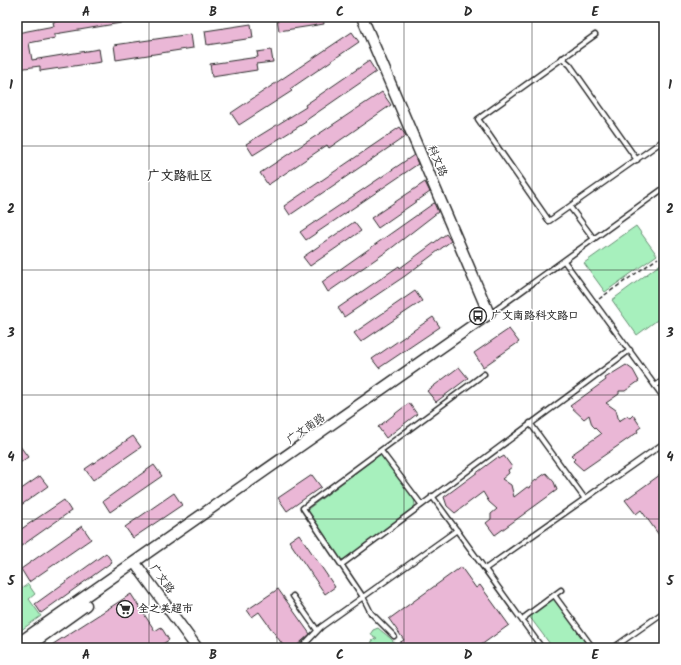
<svg xmlns="http://www.w3.org/2000/svg" width="681" height="665" font-family="Kalam,'LXGW WenKai TC',sans-serif">
	<style>
		.green { fill: #a7f0bd; stroke: #698e74 }
		.building { fill: #eab7d6; stroke: #2b2b2b }
		.lines { fill: none; stroke-linecap: round; stroke-linejoin: round }
		.service-casing { stroke: #2b2b2b; stroke-width: 7 }
		.tertiary-casing { stroke: #2b2b2b; stroke-width: 13 }
		.path { stroke: #2b2b2b; stroke-width: 1.5; stroke-dasharray: 4 3; stroke-linecap: butt }
		.service { stroke: #fff; stroke-width: 4 }
		.tertiary { stroke: #fff; stroke-width: 10 }
		.grid { fill: none; stroke: #2b2b2b; stroke-width: 1; stroke-opacity: 0.55 }
		.labels { text-anchor: middle; dominant-baseline: central; stroke-width: 3; stroke-linejoin: round; paint-order: stroke }
		.street-label { font-size: 11px; fill: #2b2b2b; stroke: #fff }
		.poi-label { font-size: 11px; font-weight: bold; fill: #2b2b2b; stroke: #fff; text-anchor: start }
		.quarter-label { font-size: 13px; font-weight: bold; fill: #2b2b2b; stroke: #fff }
		.neatline { fill: none; stroke: #2b2b2b; stroke-width: 1.5 }
		.grid-label { font-size: 13px; text-anchor: middle; font-weight: bold; fill: #2b2b2b }
	</style>
	<rect width="100%" height="100%" fill="#fff"/>
	<filter id="ink" filterUnits="userSpaceOnUse"><feTurbulence type="fractalNoise" baseFrequency=".025" numOctaves="2"/><feDisplacementMap in="SourceGraphic" scale="8" xChannelSelector="R" yChannelSelector="G"/><feConvolveMatrix kernelMatrix="1 2 1 2 8 2 1 2 1" color-interpolation-filters="sRGB"/></filter>
	<g filter="url(#ink)">
		<!-- green -->
		<path class="green" d="M636 226 657 255 605 292 584 263Z
			M662 263 664 266V315L637 335 612 300Z
			M379 455 383 456 414 498 415 506 345 559 340 560 308 511V509Z
			M28 584 35 594 29 599 41 616 17 633V592Z
			M553 599H554L591 648H553L529 616Z
			M378 628C386 635 393 639 399 648H371L372 641 377 638H374L371 633 373 630Z"/>
		<!-- building -->
		<path class="building" d="M82 17H133V21L55 34V38L29 43 32 60 99 49 101 62 40 71V66L17 69V33L54 26 53 22Z
			M287 17H323L324 24 279 31 277 18Z
			M251 24 253 38 207 45 205 31Z
			M352 32 359 42 290 89 292 91 239 125 231 113Z
			M191 34 193 48 116 60 114 45Z
			M271 50 273 62 256 64 257 70 212 77 210 64 258 57 257 52Z
			M369 61 376 72 305 121 306 122 253 155 246 144 306 107 305 105Z
			M382 92 391 105 329 148 327 145 268 185 260 173Z
			M400 127 406 136 290 215 284 206Z
			M414 155 418 164 306 240 300 232Z
			M425 182 430 192 378 228 371 218Z
			M434 203 438 212 389 250 328 292 322 282Z
			M354 222 361 231 310 266 303 257Z
			M446 234 451 241 405 276 344 317 338 308 399 266 400 268Z
			M415 291 422 301 361 342 354 333Z
			M433 317 440 327 379 368 372 359Z
			M509 329 519 342 483 367 474 353Z
			M626 365 633 370 639 381 625 391H619V394L606 403 616 410 619 421 627 416 630 418 633 415 641 427 637 430 638 432 583 470 573 461 575 459 571 455 601 434 592 425 589 415 584 419 570 406 606 380 605 378Z
			M459 367 468 378 436 402 427 391Z
			M409 403 417 414 386 438 378 427Z
			M133 436 141 447 93 480 85 469Z
			M17 442 28 457 17 465Z
			M504 456 512 467 508 470 509 473 502 479 511 485 514 497 527 487 530 488 532 483 546 473 554 482 557 490 495 535 486 523 491 519V514L497 509 489 502 483 492 455 513 447 506 444 497 498 457 499 459Z
			M154 465 162 476 110 512 103 501Z
			M664 472V542L641 510 636 514 625 500Z
			M312 475 321 487 287 511 278 498Z
			M40 476 48 486 17 508V492Z
			M174 493 182 505 133 538 125 527Z
			M64 500 71 511 17 549V532Z
			M82 526 91 539 29 582 21 569Z
			M299 534 335 587 325 594 289 541Z
			M106 553 112 562 41 613 35 604Z
			M461 567 476 588 480 585 509 625 477 648H402L399 643 404 640 389 619Z
			M278 589 310 634 294 648H285L259 612 252 617 247 610Z
			M131 594 155 631 161 627 169 640 156 648H47Z"/>
		<g class="lines">
			<!-- service casing -->
			<g class="service-casing">
				<path id="service" d="M595 35 478 119 549 221 664 140
					M562 58 570 65 637 160
					M570 207 594 239
					M564 261 664 398
					M490 314 664 188
					M655 386 664 380
					M530 423 585 499
					M381 451 421 504
					M432 496 542 648
					M341 565 630 350
					M485 569 664 443
					M554 595 593 648
					M293 596 317 630
					M523 621 526 616 561 590
					M394 636 371 613 363 597 303 508 484 374
					M301 648 321 627 457 530
					M613 648 664 612"/>
			</g>
			<!-- tertiary casing -->
			<g class="tertiary-casing">
				<path id="tertiary" d="M135 563 197 648
					M17 644 489 314 362 17
					M26 648 86 605"/>
			</g>
			<!-- path -->
			<path class="path" d="M599 299 658 258
				M17 628 22 629"/>
			<!-- service -->
			<use href="#service" class="service"/>
			<!-- tertiary -->
			<use href="#tertiary" class="tertiary"/>
		</g>
	</g>
	<!-- grid -->
	<path class="grid" d="M149 17V648M277 17V648M404 17V648M532 17V648M17 146H664M17 270H664M17 395H664M17 519H664"/>
	<!-- icons -->
	<defs>
		<g id="bus-ring" transform="scale(0.9)"><circle r="9.5" fill="#fff" stroke="#2b2b2b" stroke-width="1.5"/><path d="M-5-6H5V4H4V6H2V4H-2V6H-4V4H-5ZM-3.5-4V0h7V-4ZM-3.5 1.2v1.5H-2V1.2ZM2 1.2v1.5H3.5V1.2Z" fill="#2b2b2b"/></g>
		<g id="supermarket-ring" transform="scale(0.9)"><circle r="9.5" fill="#fff" stroke="#2b2b2b" stroke-width="1.5"/><path d="M-6-5.5h2.5l.6 2H6L4.5 2H-2.5L-4.4-4H-6ZM-1.5 3.2a1.3 1.3 0 1 0 .1 0ZM3 3.2a1.3 1.3 0 1 0 .1 0Z" fill="#2b2b2b"/></g>
	</defs>
	<g fill-rule="evenodd">
		<use href="#bus-ring" x="478" y="316"/>
		<use href="#supermarket-ring" x="125" y="609"/>
	</g>
	<g class="labels">
		<!-- street labels -->
		<g class="street-label">
			<text transform="translate(437 161) rotate(67)">科文路</text>
			<text transform="translate(306 429) rotate(-35)">广文南路</text>
			<text transform="translate(162 579) rotate(54)">广文路</text>
		</g>
		<!-- poi labels -->
		<g class="poi-label">
			<text x="491" y="316">广文南路科文路口</text>
			<text x="138" y="609">全之美超市</text>
		</g>
		<!-- quarter labels -->
		<g class="quarter-label">
			<text x="180" y="176">广文路社区</text>
		</g>
	</g>
	<!-- margin -->
	<rect width="681" height="665" fill="none" stroke="#fff" stroke-width="44"/>
	<rect x="22" y="22" width="637" height="621" class="neatline"/>
	<g class="grid-label">
		<text x="86" y="16">A</text>
		<text x="213" y="16">B</text>
		<text x="340" y="16">C</text>
		<text x="468" y="16">D</text>
		<text x="595" y="16">E</text>
		<text x="11" y="89">1</text>
		<text x="670" y="89">1</text>
		<text x="11" y="213">2</text>
		<text x="670" y="213">2</text>
		<text x="11" y="337">3</text>
		<text x="670" y="337">3</text>
		<text x="11" y="461">4</text>
		<text x="670" y="461">4</text>
		<text x="11" y="585">5</text>
		<text x="670" y="585">5</text>
		<text x="86" y="659">A</text>
		<text x="213" y="659">B</text>
		<text x="340" y="659">C</text>
		<text x="468" y="659">D</text>
		<text x="595" y="659">E</text>
	</g>
</svg>
